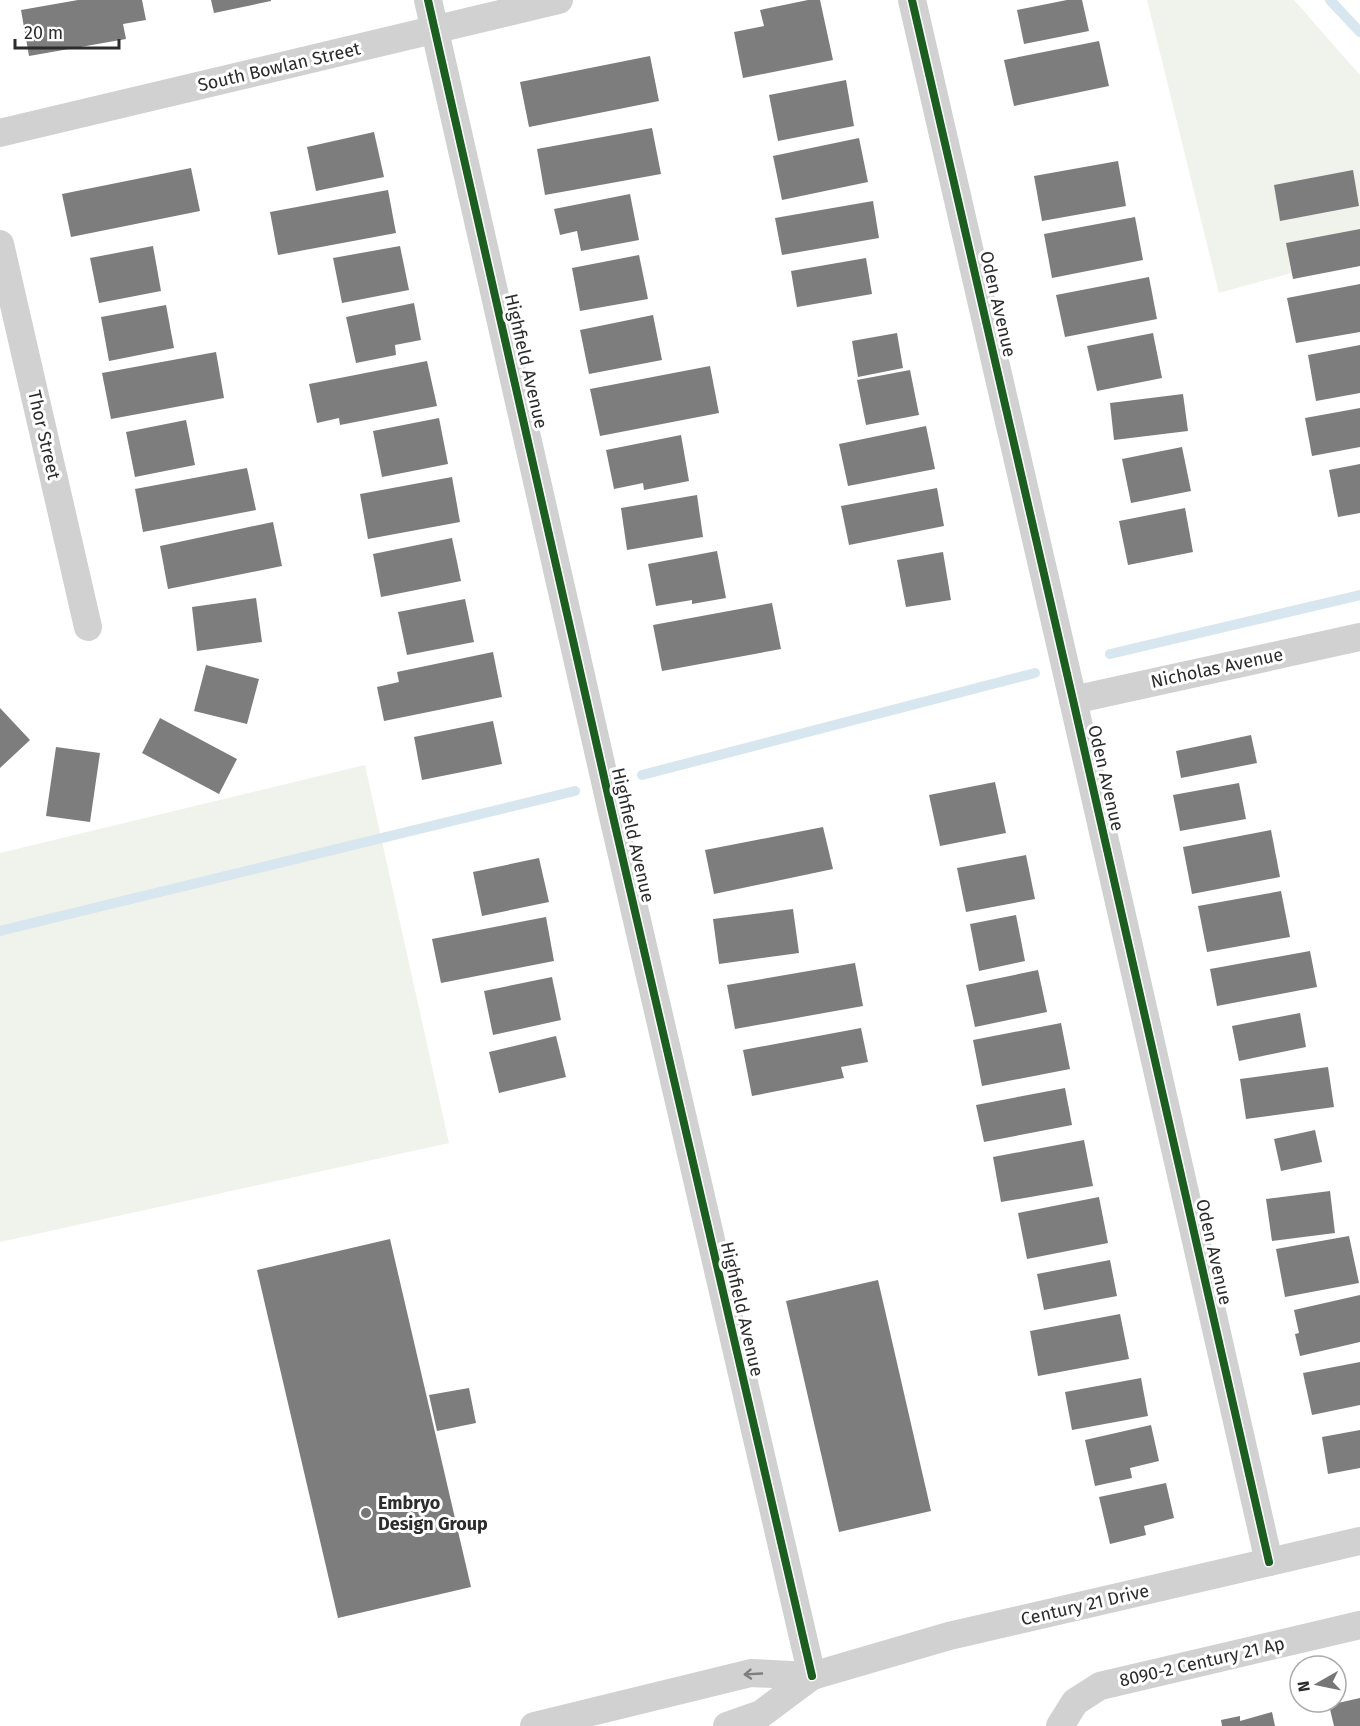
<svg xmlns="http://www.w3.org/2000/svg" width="1360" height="1726" viewBox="0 0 1360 1726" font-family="'Fira Sans',sans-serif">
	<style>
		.green { fill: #f0f3eb }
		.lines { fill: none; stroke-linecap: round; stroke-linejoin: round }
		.stream { stroke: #d8e6ef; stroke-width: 10 }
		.building { fill: #7d7d7d }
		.street { stroke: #d1d1d1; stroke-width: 28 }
		.cycleway-casing { stroke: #fff; stroke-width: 11 }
		.cycleway { stroke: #1b5e20; stroke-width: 8 }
		.oneway { stroke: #7e7e7e }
		.poi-dot { fill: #767676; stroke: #fff; stroke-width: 2 }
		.labels { text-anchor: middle; stroke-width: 6; stroke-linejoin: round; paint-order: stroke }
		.street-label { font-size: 18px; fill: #2c2c2c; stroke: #fff }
		.poi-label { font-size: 18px; font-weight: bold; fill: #2c2c2c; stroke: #fff; text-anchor: start }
	</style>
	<rect width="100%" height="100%" fill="#fff"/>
	<!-- green -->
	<g class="green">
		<path d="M1147,0H1294L1360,75V254L1219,293Z"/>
		<path d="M365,765L449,1143L0,1242V853Z"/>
	</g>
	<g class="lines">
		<!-- stream -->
		<g class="stream">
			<path d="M1330,0L1360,32"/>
			<path d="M1110,654L1360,595"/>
			<path d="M642,775L1035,673"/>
			<path d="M0,931L575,791"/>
		</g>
	</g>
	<!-- building -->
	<g class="building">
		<path d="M78,0H142L146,20L123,24L126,39L29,56L21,10Z"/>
		<path d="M211,0H271V1L214,13Z"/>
		<path d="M808,0H820L833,60L743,78L734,32L764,26L760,10Z"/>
		<path d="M1067,0H1082L1089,31L1024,44L1017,10Z"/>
		<path d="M1099,41L1109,86L1014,106L1004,60Z"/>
		<path d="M650,56L659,101L529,127L520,82Z"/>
		<path d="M846,80L854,126L778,141L769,95Z"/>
		<path d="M652,128L661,174L545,195L537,149Z"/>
		<path d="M374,132L384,177L316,191L307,147Z"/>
		<path d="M859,138L868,182L782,200L773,156Z"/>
		<path d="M1118,161L1126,206L1042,221L1034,176Z"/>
		<path d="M191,168L200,211L71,237L62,194Z"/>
		<path d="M1353,170L1359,206L1280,221L1274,185Z"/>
		<path d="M388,190L396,233L278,255L270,212Z"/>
		<path d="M630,194L639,240L581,251L577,231L560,235L554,209Z"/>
		<path d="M873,201L879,238L782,255L775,218Z"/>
		<path d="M1135,217L1143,260L1052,278L1044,234Z"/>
		<path d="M1360,229V266L1293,279L1286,243Z"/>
		<path d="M153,246L161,291L99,303L90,258Z"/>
		<path d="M400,246L409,290L342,303L333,258Z"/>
		<path d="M639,255L648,299L580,311L572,268Z"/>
		<path d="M866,258L872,294L797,307L791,271Z"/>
		<path d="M1149,277L1157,319L1065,337L1056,295Z"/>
		<path d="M1360,284V332L1296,343L1287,298Z"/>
		<path d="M414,303L421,340L395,345L396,355L356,363L346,317Z"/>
		<path d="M166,305L174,348L109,361L101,317Z"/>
		<path d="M653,315L662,360L589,374L580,330Z"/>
		<path d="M897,333L903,368L858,377L852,341Z"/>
		<path d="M1153,333L1162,378L1097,391L1087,346Z"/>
		<path d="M1360,345V393L1316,401L1308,355Z"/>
		<path d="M216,352L224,398L111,419L102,373Z"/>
		<path d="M427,361L437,406L340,425L339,418L317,423L309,384Z"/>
		<path d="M710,366L719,413L600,436L590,389Z"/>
		<path d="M910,370L919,415L866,425L857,380Z"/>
		<path d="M1183,394L1188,431L1114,440L1110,403Z"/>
		<path d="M1360,408V447L1312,456L1305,418Z"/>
		<path d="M439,418L448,464L382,477L373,431Z"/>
		<path d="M186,420L195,465L135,477L126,432Z"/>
		<path d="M926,426L935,469L848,486L839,444Z"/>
		<path d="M681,435L689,481L644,490L643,483L614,489L606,450Z"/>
		<path d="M1182,447L1191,491L1131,503L1122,459Z"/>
		<path d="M1360,464V513L1338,517L1329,470Z"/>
		<path d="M247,468L256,510L143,532L135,489Z"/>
		<path d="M452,477L460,522L368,539L360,494Z"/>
		<path d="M937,488L944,526L849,545L841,506Z"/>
		<path d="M697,495L703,537L627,550L621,508Z"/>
		<path d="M1185,508L1193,552L1128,565L1119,521Z"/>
		<path d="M273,522L282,566L168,589L160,546Z"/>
		<path d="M452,538L461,581L381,597L373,554Z"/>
		<path d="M717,551L726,598L692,604V600L656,606L648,564Z"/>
		<path d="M943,552L951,600L906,607L897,560Z"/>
		<path d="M256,598L262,642L197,651L192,607Z"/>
		<path d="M465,599L474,642L407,655L398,612Z"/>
		<path d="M772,603L781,649L662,671L653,625Z"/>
		<path d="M493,652L502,697L384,721L377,687L399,682L397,672Z"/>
		<path d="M206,665L259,679L247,724L194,711Z"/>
		<path d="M0,708L30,740L0,768Z"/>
		<path d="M160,718L237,759L219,794L142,753Z"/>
		<path d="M493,721L502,764L422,780L414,737Z"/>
		<path d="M1251,735L1257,763L1181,778L1176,751Z"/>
		<path d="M56,747L100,753L90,822L46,816Z"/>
		<path d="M995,782L1006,833L940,846L929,795Z"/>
		<path d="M1239,783L1246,819L1180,831L1173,795Z"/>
		<path d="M823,827L833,869L714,894L705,850Z"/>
		<path d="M1271,830L1280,877L1192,894L1183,847Z"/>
		<path d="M1026,855L1035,899L966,912L957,868Z"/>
		<path d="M539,858L549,902L482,916L473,872Z"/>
		<path d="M1281,891L1290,937L1207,952L1198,906Z"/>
		<path d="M793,909L799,953L719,964L713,919Z"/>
		<path d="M1016,915L1025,961L979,971L970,924Z"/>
		<path d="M546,917L554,961L441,983L432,939Z"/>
		<path d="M1310,951L1317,987L1217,1006L1210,969Z"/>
		<path d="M855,963L863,1006L735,1029L727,985Z"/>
		<path d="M1038,970L1047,1012L975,1027L966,985Z"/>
		<path d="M552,977L561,1020L493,1035L484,991Z"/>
		<path d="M1300,1013L1306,1047L1239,1061L1232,1026Z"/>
		<path d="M1061,1023L1070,1069L982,1086L973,1040Z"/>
		<path d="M861,1028L868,1062L841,1067L844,1078L752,1096L743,1050Z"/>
		<path d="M556,1036L566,1077L499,1093L489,1052Z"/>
		<path d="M1328,1067L1334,1107L1246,1119L1240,1079Z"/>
		<path d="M1065,1088L1072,1125L984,1142L976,1105Z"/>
		<path d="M1315,1130L1322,1162L1281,1171L1274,1139Z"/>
		<path d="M1084,1140L1093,1186L1001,1202L993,1157Z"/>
		<path d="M1330,1191L1335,1233L1272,1241L1266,1199Z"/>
		<path d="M1099,1197L1108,1243L1027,1259L1018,1213Z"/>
		<path d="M1349,1236L1359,1283L1285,1297L1276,1249Z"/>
		<path d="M390,1239L471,1587L338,1618L257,1270Z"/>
		<path d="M1110,1260L1117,1296L1044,1310L1037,1274Z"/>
		<path d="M878,1280L931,1511L839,1532L786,1301Z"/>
		<path d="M1360,1295V1342L1300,1356L1295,1334L1299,1333L1294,1310Z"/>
		<path d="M1120,1314L1129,1359L1038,1376L1030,1331Z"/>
		<path d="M1360,1362V1405L1312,1415L1303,1373Z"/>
		<path d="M1141,1378L1148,1416L1072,1430L1065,1392Z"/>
		<path d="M469,1388L476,1423L437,1431L429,1395Z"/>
		<path d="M1151,1425L1159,1461L1130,1468L1132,1478L1095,1486L1085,1440Z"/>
		<path d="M1360,1430V1468L1328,1474L1322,1437Z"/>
		<path d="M1166,1483L1174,1518L1144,1526L1146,1535L1110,1544L1099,1497Z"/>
		<path d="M1360,1698V1726H1334L1329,1705Z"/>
		<path d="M1272,1712L1275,1726H1222L1221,1720L1240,1716V1721Z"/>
	</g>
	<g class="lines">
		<!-- street -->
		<g class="street">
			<path d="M428,0L611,808L812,1676"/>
			<path d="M912,0L1073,700L1269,1562"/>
			<path d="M0,133L559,0"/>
			<path d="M0,244L88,627"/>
			<path d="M1073,700L1360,637"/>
			<path d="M534,1726L751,1673L812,1676L949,1636L1360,1541"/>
			<path d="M727,1726L761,1714L812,1676"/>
			<path d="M1060,1726L1075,1702L1100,1686L1360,1625"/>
		</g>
		<!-- cycleway casing -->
		<g class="cycleway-casing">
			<g id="cycleway">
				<path d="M428,0L611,808L812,1676"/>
				<path d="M912,0L1073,700L1269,1562"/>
			</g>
		</g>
		<!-- cycleway -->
		<use href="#cycleway" class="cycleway"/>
	</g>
	<!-- one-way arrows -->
	<defs><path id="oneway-shaft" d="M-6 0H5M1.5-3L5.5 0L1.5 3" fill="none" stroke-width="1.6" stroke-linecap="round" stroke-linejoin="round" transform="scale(1.5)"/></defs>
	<use class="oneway" href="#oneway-shaft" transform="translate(753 1674) rotate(177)"/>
	<!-- markers -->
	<circle class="poi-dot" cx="366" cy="1513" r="6"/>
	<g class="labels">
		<!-- street labels -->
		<g class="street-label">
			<text transform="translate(279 67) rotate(-13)" y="6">South Bowlan Street</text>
			<text transform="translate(998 304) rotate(77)" y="6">Oden Avenue</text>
			<text transform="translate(526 361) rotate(77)" y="6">Highfield Avenue</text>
			<text transform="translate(44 435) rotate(77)" y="6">Thor Street</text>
			<text transform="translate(1217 668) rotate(-12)" y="6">Nicholas Avenue</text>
			<text transform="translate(1106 778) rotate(77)" y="6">Oden Avenue</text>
			<text transform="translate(633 835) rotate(77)" y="6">Highfield Avenue</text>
			<text transform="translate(1214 1252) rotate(77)" y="6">Oden Avenue</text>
			<text transform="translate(742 1309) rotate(77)" y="6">Highfield Avenue</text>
			<text transform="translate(1085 1605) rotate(-13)" y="6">Century 21 Drive</text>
			<text transform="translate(1202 1662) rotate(-13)" y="6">8090-2 Century 21 Ap</text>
		</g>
		<!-- poi labels -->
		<g class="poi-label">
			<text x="378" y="1509">Embryo<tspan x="378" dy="21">Design Group</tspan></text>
		</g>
	</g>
	<!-- north arrow -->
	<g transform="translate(1318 1684) rotate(261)"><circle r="28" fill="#ffffff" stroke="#ababab" stroke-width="1.5"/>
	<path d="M0-4.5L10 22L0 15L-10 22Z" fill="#767676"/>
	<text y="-9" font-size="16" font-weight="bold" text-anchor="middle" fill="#2c2c2c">N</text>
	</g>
	<!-- scale -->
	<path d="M15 39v9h104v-9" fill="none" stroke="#2c2c2c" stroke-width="3"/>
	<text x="24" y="39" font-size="18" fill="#2c2c2c" stroke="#ffffff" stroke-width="4.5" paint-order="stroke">20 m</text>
</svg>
